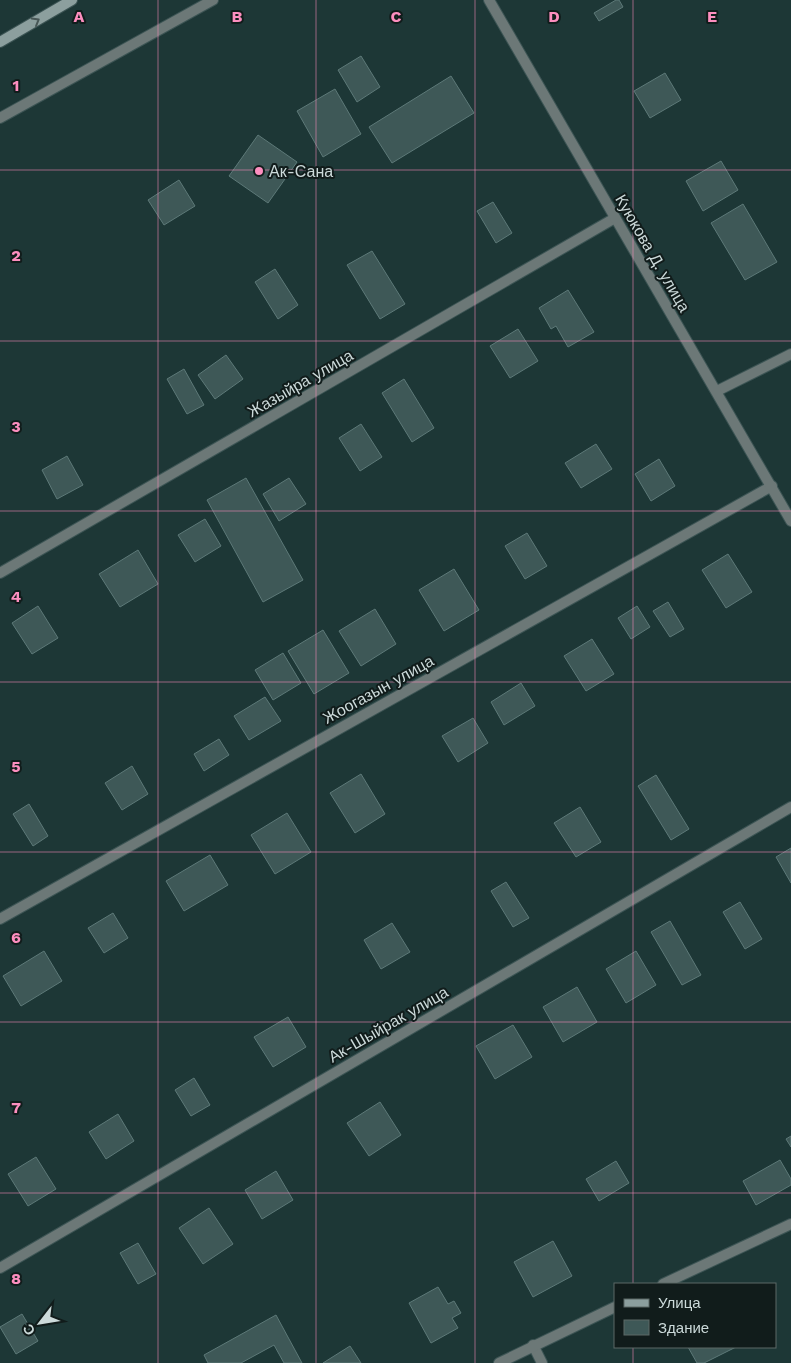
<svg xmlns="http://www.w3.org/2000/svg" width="791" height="1363" viewBox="0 0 791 1363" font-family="'Work Sans',sans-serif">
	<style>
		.building { fill: #3e5857; stroke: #5d7978 }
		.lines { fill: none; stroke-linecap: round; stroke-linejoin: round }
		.minor-casing { stroke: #3c5454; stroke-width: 12 }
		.tertiary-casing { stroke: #3c5454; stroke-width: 12 }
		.secondary-casing { stroke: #3c5454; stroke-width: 12 }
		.minor { stroke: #6c7877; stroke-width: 10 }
		.tertiary { stroke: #6c7877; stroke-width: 10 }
		.secondary { stroke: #8c9f9e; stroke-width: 10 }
		.oneway { stroke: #485756 }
		.grid { fill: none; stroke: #fd8ebf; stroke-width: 1; stroke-opacity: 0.55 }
		.poi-dot { fill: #fd8ebf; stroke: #111c1b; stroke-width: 2 }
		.labels { text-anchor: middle; stroke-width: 4; stroke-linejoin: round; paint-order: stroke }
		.poi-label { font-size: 16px; fill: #ccdada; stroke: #111c1b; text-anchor: start }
		.street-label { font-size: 16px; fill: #ccdada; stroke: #111c1b }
		.grid-label { font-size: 16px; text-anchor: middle; font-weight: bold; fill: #fd8ebf; stroke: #111c1b; stroke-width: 4; stroke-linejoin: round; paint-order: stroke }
	</style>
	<rect width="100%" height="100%" fill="#1d3736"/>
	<!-- building -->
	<g class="building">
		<path d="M616,0H619L623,7L599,21L594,13Z"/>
		<path d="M361,56L380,87L357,102L338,70Z"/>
		<path d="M665,73L681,100L650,118L634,91Z"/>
		<path d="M451,76L474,113L392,163L369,127Z"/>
		<path d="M335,89L361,134L323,157L297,111Z"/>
		<path d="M258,135L297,162L268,203L229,176Z"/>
		<path d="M721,161L738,190L703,211L686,181Z"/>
		<path d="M179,180L195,206L164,225L148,200Z"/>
		<path d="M493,202L512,233L496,243L477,211Z"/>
		<path d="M743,204L777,262L745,280L711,223Z"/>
		<path d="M372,251L405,304L380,319L347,265Z"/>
		<path d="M275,269L298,305L278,319L255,282Z"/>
		<path d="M568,290L594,332L568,347L556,326L551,329L539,308Z"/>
		<path d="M518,329L538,361L510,378L490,346Z"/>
		<path d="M226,355L243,379L215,399L198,375Z"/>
		<path d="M184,369L204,405L187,414L167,379Z"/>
		<path d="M404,379L434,428L412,442L382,393Z"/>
		<path d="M361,424L382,457L360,471L339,438Z"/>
		<path d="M596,444L612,469L581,488L565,463Z"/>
		<path d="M67,456L83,485L57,499L42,470Z"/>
		<path d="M659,459L675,486L651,501L635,474Z"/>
		<path d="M246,478L303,580L263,602L207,500Z"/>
		<path d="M289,478L306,504L279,521L263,494Z"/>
		<path d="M205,519L221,546L195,562L178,535Z"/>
		<path d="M527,533L547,566L525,579L505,546Z"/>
		<path d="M138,550L158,584L120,607L99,574Z"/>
		<path d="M728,554L752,592L726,608L702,570Z"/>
		<path d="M454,569L479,610L444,631L419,590Z"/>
		<path d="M668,602L684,629L670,637L653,611Z"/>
		<path d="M38,606L58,638L32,654L12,623Z"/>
		<path d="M637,606L650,627L631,639L618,618Z"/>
		<path d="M375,609L396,644L361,666L339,631Z"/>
		<path d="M323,630L349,673L314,694L288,651Z"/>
		<path d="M592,639L614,674L586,691L564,656Z"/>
		<path d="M283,653L301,683L273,700L255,670Z"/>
		<path d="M521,683L535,706L504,725L491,702Z"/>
		<path d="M265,697L281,721L249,740L234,716Z"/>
		<path d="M473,718L488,743L458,762L442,736Z"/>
		<path d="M219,739L229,755L204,771L194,754Z"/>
		<path d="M132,766L148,794L122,810L105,783Z"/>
		<path d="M361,774L385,814L355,833L330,793Z"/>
		<path d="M656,775L689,829L671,840L638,786Z"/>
		<path d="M29,804L48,836L33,846L13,814Z"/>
		<path d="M580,807L601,842L576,857L554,823Z"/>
		<path d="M287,813L311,852L275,874L251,835Z"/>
		<path d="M791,848V883L776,857Z"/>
		<path d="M210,855L228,885L184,911L166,881Z"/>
		<path d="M506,882L529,918L513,927L491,891Z"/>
		<path d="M740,902L762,939L745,949L723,912Z"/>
		<path d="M113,913L128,938L104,953L88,928Z"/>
		<path d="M670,921L701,975L682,985L651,932Z"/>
		<path d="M392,923L410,952L381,969L364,940Z"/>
		<path d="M44,951L62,981L21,1006L3,976Z"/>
		<path d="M636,951L656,985L626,1003L606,969Z"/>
		<path d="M577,987L597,1022L563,1042L543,1007Z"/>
		<path d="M288,1017L306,1047L273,1067L254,1037Z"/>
		<path d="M513,1025L532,1057L495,1079L476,1046Z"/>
		<path d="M194,1078L210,1105L191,1116L175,1090Z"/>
		<path d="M380,1102L401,1135L369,1156L347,1123Z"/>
		<path d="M118,1114L134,1141L106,1159L89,1132Z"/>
		<path d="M791,1136V1147L786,1139Z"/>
		<path d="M36,1157L56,1189L28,1206L8,1174Z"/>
		<path d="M780,1160L791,1179V1185L756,1205L743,1181Z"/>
		<path d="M616,1161L629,1183L599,1201L586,1179Z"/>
		<path d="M276,1171L293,1200L262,1219L245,1190Z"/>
		<path d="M209,1208L233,1244L203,1264L179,1228Z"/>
		<path d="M553,1241L572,1276L533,1297L514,1262Z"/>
		<path d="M138,1243L156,1274L138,1284L120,1253Z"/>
		<path d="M438,1287L448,1304L454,1301L461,1313L452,1318L458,1328L431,1343L409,1303Z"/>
		<path d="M22,1314L38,1341L16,1354L0,1327Z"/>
		<path d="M276,1315L302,1363H284L274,1345L241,1363H208L204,1355Z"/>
		<path d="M350,1346L361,1363H323Z"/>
		<path d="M688,1347H736L704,1363H697Z"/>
	</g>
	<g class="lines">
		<!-- minor casing -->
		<g class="minor-casing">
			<g id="minor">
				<path d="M0,118L213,0"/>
				<path d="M717,391L791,354"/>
				<path d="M0,573L615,218"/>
				<path d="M0,919L772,486"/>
				<path d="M0,1268L791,807"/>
				<path d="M663,1284L791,1224"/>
				<path d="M533,1345L542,1363"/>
				<path d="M499,1363L615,1307"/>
			</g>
		</g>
		<!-- tertiary casing -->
		<g class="tertiary-casing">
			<path id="tertiary" d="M489,0L791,521"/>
		</g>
		<!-- secondary casing -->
		<g class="secondary-casing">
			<path id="secondary" d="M0,42L72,0"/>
		</g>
		<!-- minor -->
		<use href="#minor" class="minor"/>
		<!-- tertiary -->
		<use href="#tertiary" class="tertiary"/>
		<!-- secondary -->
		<use href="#secondary" class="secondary"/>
	</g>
	<!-- one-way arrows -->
	<defs><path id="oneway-chevron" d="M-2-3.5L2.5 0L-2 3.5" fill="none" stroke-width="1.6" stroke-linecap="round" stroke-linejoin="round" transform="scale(1.25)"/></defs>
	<use class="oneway" href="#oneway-chevron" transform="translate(36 21) rotate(-30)"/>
	<!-- grid -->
	<path class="grid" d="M158,0V1363M316,0V1363M475,0V1363M633,0V1284M0,170H791M0,341H791M0,511H791M0,682H791M0,852H791M0,1022H791M0,1193H791M633,1347V1363"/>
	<!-- markers -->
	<circle class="poi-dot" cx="259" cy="171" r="5"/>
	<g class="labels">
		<!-- poi labels -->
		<g class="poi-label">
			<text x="269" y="177">Ак-Сана</text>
		</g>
		<!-- street labels -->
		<g class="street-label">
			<text transform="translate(653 253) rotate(60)" y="6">Куюкова Д. улица</text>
			<text transform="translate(300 383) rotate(-30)" y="6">Жазыйра улица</text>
			<text transform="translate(378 689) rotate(-29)" y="6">Жоогазын улица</text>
			<text transform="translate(388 1024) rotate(-30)" y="6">Ак-Шыйрак улица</text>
		</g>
	</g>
	<g class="grid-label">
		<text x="79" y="22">A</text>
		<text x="237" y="22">B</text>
		<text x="396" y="22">C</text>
		<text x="554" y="22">D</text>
		<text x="712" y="22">E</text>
		<text x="16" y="91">1</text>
		<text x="16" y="261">2</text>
		<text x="16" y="432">3</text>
		<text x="16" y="602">4</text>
		<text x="16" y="772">5</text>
		<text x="16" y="943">6</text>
		<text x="16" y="1113">7</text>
		<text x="16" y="1284">8</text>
	</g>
	<!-- legend -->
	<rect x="614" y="1283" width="162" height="65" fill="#111c1b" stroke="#5c6867"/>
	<rect x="624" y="1299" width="25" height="8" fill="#8c9f9e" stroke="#5c6867"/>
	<text x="658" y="1308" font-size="15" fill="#ccdada">Улица</text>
	<rect x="624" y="1320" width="25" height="15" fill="#3e5857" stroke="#5c6867"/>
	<text x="658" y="1333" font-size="15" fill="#ccdada">Здание</text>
	<!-- north arrow -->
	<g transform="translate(40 1323) rotate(239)" stroke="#111c1b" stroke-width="4" paint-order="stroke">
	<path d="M0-4L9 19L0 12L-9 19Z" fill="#ccdada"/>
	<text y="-8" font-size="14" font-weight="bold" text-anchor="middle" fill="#ccdada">С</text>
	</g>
</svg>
